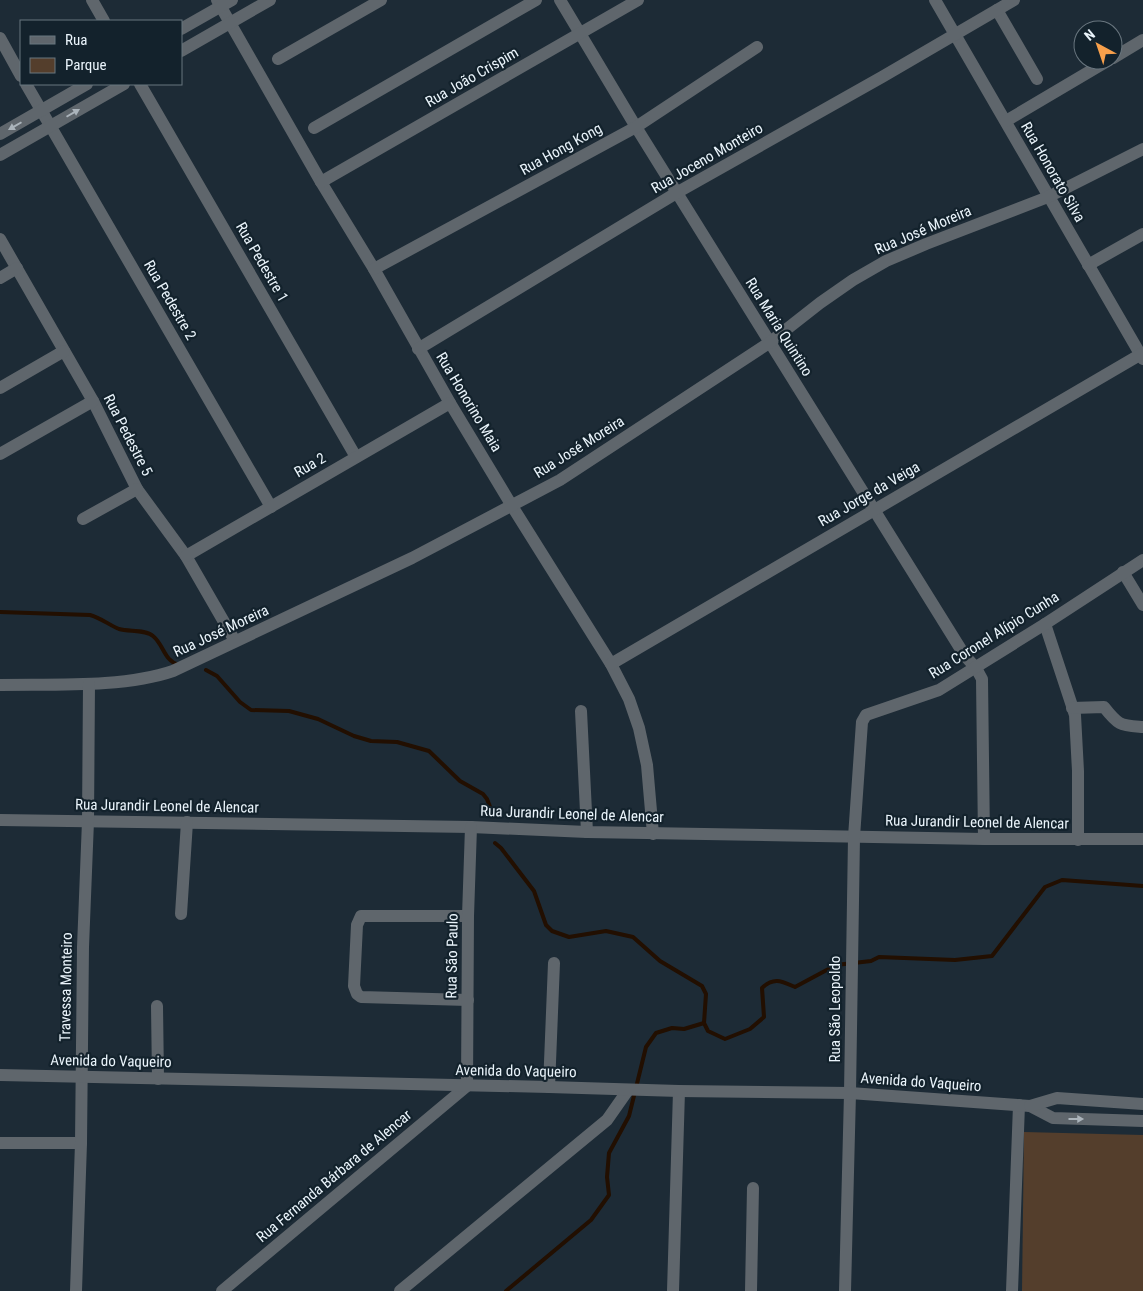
<svg xmlns="http://www.w3.org/2000/svg" width="1143" height="1291" viewBox="0 0 1143 1291" font-family="'Roboto Condensed',sans-serif">
	<style>
		.green { fill: #543e2c }
		.lines { fill: none; stroke-linecap: round; stroke-linejoin: round }
		.stream { stroke: #220f01; stroke-width: 4 }
		.minor { stroke: #5f666c; stroke-width: 12 }
		.tertiary { stroke: #5f666c; stroke-width: 12 }
		.oneway { fill: #abb4bb }
		.labels { text-anchor: middle; stroke-width: 4.5; stroke-linejoin: round; paint-order: stroke }
		.street-label { font-size: 15px; fill: #eaf4fb; stroke: #13222c }
	</style>
	<rect width="100%" height="100%" fill="#1d2b36"/>
	<!-- green -->
	<path class="green" d="M1024,1132L1143,1135V1291H1022Z"/>
	<g class="lines">
		<!-- stream -->
		<g class="stream">
			<path d="M0,612L90,615C101,618 109,625 119,629C129,632 145,629 153,636C164,645 164,661 179,665"/>
			<path d="M206,670L217,676L240,702L251,710L289,711L318,719L354,736L371,741L397,742L429,751L460,781L483,794L487,799L492,812"/>
			<path d="M495,843L501,848L534,891L546,925L552,931L569,937L606,931L633,937L660,961L702,986L706,994L704,1023L708,1031L725,1039L750,1029L764,1017L762,988C774,977 781,981 795,987L836,965L871,961L879,957L955,960L992,956L1045,887L1062,880L1143,886"/>
			<path d="M506,1291L591,1220L609,1195L607,1177L609,1153L629,1116L646,1047L656,1033L672,1028L684,1029L704,1023"/>
		</g>
		<!-- minor -->
		<g class="minor">
			<path d="M92,0L104,21"/>
			<path d="M217,0L321,182L374,269L450,403L512,506L611,664L629,699L639,728L647,765L653,834"/>
			<path d="M560,0L636,127L965,656L976,668L982,679L984,839"/>
			<path d="M935,0L1143,359"/>
			<path d="M997,10L1037,79"/>
			<path d="M181,29L232,0"/>
			<path d="M0,38L21,76"/>
			<path d="M181,51L270,0"/>
			<path d="M1113,58L1143,40"/>
			<path d="M278,59L381,0"/>
			<path d="M26,84L271,507"/>
			<path d="M140,84L356,457"/>
			<path d="M1006,121L1109,60"/>
			<path d="M314,128L536,0"/>
			<path d="M0,134L87,84"/>
			<path d="M0,155L124,84"/>
			<path d="M321,182L638,0"/>
			<path d="M0,239L93,401L137,489L186,556L235,641"/>
			<path d="M1088,265L1143,234"/>
			<path d="M374,269L636,127L757,47"/>
			<path d="M0,278L17,268"/>
			<path d="M418,349L678,192L882,77L1014,0"/>
			<path d="M0,388L64,351"/>
			<path d="M0,454L93,401"/>
			<path d="M83,519L137,489"/>
			<path d="M186,556L450,403"/>
			<path d="M1123,572L1143,605"/>
			<path d="M1045,624L1075,715L1078,771V840"/>
			<path d="M611,664L1143,353"/>
			<path d="M0,685C52,684 124,688 173,671L412,558L560,480L769,343L820,303L853,280L886,261L926,244L1048,197L1143,149"/>
			<path d="M1072,708L1104,707C1119,726 1120,725 1143,727"/>
			<path d="M581,711L587,832"/>
			<path d="M0,820L471,827L587,832L984,839H1143"/>
			<path d="M181,914L187,822"/>
			<path d="M468,1000L361,997L357,994L354,986L357,925L361,916H468"/>
			<path d="M157,1006L158,1079"/>
			<path d="M549,1087L554,963"/>
			<path d="M0,1143H81"/>
			<path d="M76,1291L81,1143L83,947L88,821L89,684"/>
			<path d="M222,1291L467,1086L468,916L471,827"/>
			<path d="M400,1291L607,1120L628,1090"/>
			<path d="M673,1291L679,1091"/>
			<path d="M751,1291L753,1188"/>
			<path d="M845,1291L850,1093L854,837L862,722L866,715L939,690L1045,624L1143,560"/>
			<path d="M1012,1291L1019,1105"/>
		</g>
		<!-- tertiary -->
		<g class="tertiary">
			<path d="M0,1075L549,1087L679,1091L850,1093L1030,1106L1053,1118L1143,1121"/>
			<path d="M1030,1106L1057,1098L1143,1104"/>
		</g>
	</g>
	<!-- one-way arrows -->
	<defs><path id="oneway-solid" d="M-6-.8H1V-3.2L6.5 0L1 3.2V.8H-6Z" transform="scale(1.25)"/></defs>
	<g class="oneway">
		<use href="#oneway-solid" transform="translate(73 113) rotate(-30)"/>
		<use href="#oneway-solid" transform="translate(15 126) rotate(150)"/>
		<use href="#oneway-solid" transform="translate(1076 1119)"/>
	</g>
	<g class="labels">
		<!-- street labels -->
		<g class="street-label">
			<text transform="translate(472 77) rotate(-30)" y="5">Rua João Crispim</text>
			<text transform="translate(561 149) rotate(-29)" y="5">Rua Hong Kong</text>
			<text transform="translate(707 158) rotate(-30)" y="5">Rua Joceno Monteiro</text>
			<text transform="translate(1053 172) rotate(60)" y="5">Rua Honorato Silva</text>
			<text transform="translate(923 230) rotate(-23)" y="5">Rua José Moreira</text>
			<text transform="translate(262 262) rotate(60)" y="5">Rua Pedestre 1</text>
			<text transform="translate(170 300) rotate(60)" y="5">Rua Pedestre 2</text>
			<text transform="translate(779 327) rotate(58)" y="5">Rua Maria Quintino</text>
			<text transform="translate(469 402) rotate(59)" y="5">Rua Honorino Maia</text>
			<text transform="translate(128 435) rotate(63)" y="5">Rua Pedestre 5</text>
			<text transform="translate(579 447) rotate(-32)" y="5">Rua José Moreira</text>
			<text transform="translate(310 465) rotate(-30)" y="5">Rua 2</text>
			<text transform="translate(869 494) rotate(-30)" y="5">Rua Jorge da Veiga</text>
			<text transform="translate(221 631) rotate(-25)" y="5">Rua José Moreira</text>
			<text transform="translate(994 635) rotate(-32)" y="5">Rua Coronel Alípio Cunha</text>
			<text transform="translate(167 806) rotate(1)" y="5">Rua Jurandir Leonel de Alencar</text>
			<text transform="translate(572 814) rotate(2)" y="5">Rua Jurandir Leonel de Alencar</text>
			<text transform="translate(977 822) rotate(1)" y="5">Rua Jurandir Leonel de Alencar</text>
			<text transform="translate(452 956) rotate(-89)" y="5">Rua São Paulo</text>
			<text transform="translate(66 987) rotate(-89)" y="5">Travessa Monteiro</text>
			<text transform="translate(835 1009) rotate(-90)" y="5">Rua São Leopoldo</text>
			<text transform="translate(111 1061) rotate(1)" y="5">Avenida do Vaqueiro</text>
			<text transform="translate(516 1071) rotate(1)" y="5">Avenida do Vaqueiro</text>
			<text transform="translate(921 1082) rotate(4)" y="5">Avenida do Vaqueiro</text>
			<text transform="translate(334 1176) rotate(-40)" y="5">Rua Fernanda Bárbara de Alencar</text>
		</g>
	</g>
	<!-- legend -->
	<rect x="20" y="20" width="162" height="65" fill="#13222c" stroke="#69767f"/>
	<rect x="30" y="36" width="25" height="8" fill="#5f666c" stroke="#69767f"/>
	<text x="65" y="45" font-size="15" fill="#eaf4fb">Rua</text>
	<rect x="30" y="58" width="25" height="15" fill="#543e2c" stroke="#69767f"/>
	<text x="65" y="70" font-size="15" fill="#eaf4fb">Parque</text>
	<!-- north arrow -->
	<g transform="translate(1098 45) rotate(320)"><circle r="24" fill="#13222c" stroke="#69767f"/>
	<path d="M0-4L9 19L0 12L-9 19Z" fill="#f8a04b"/>
	<text y="-8" font-size="14" font-weight="bold" text-anchor="middle" fill="#eaf4fb">N</text>
	</g>
</svg>
